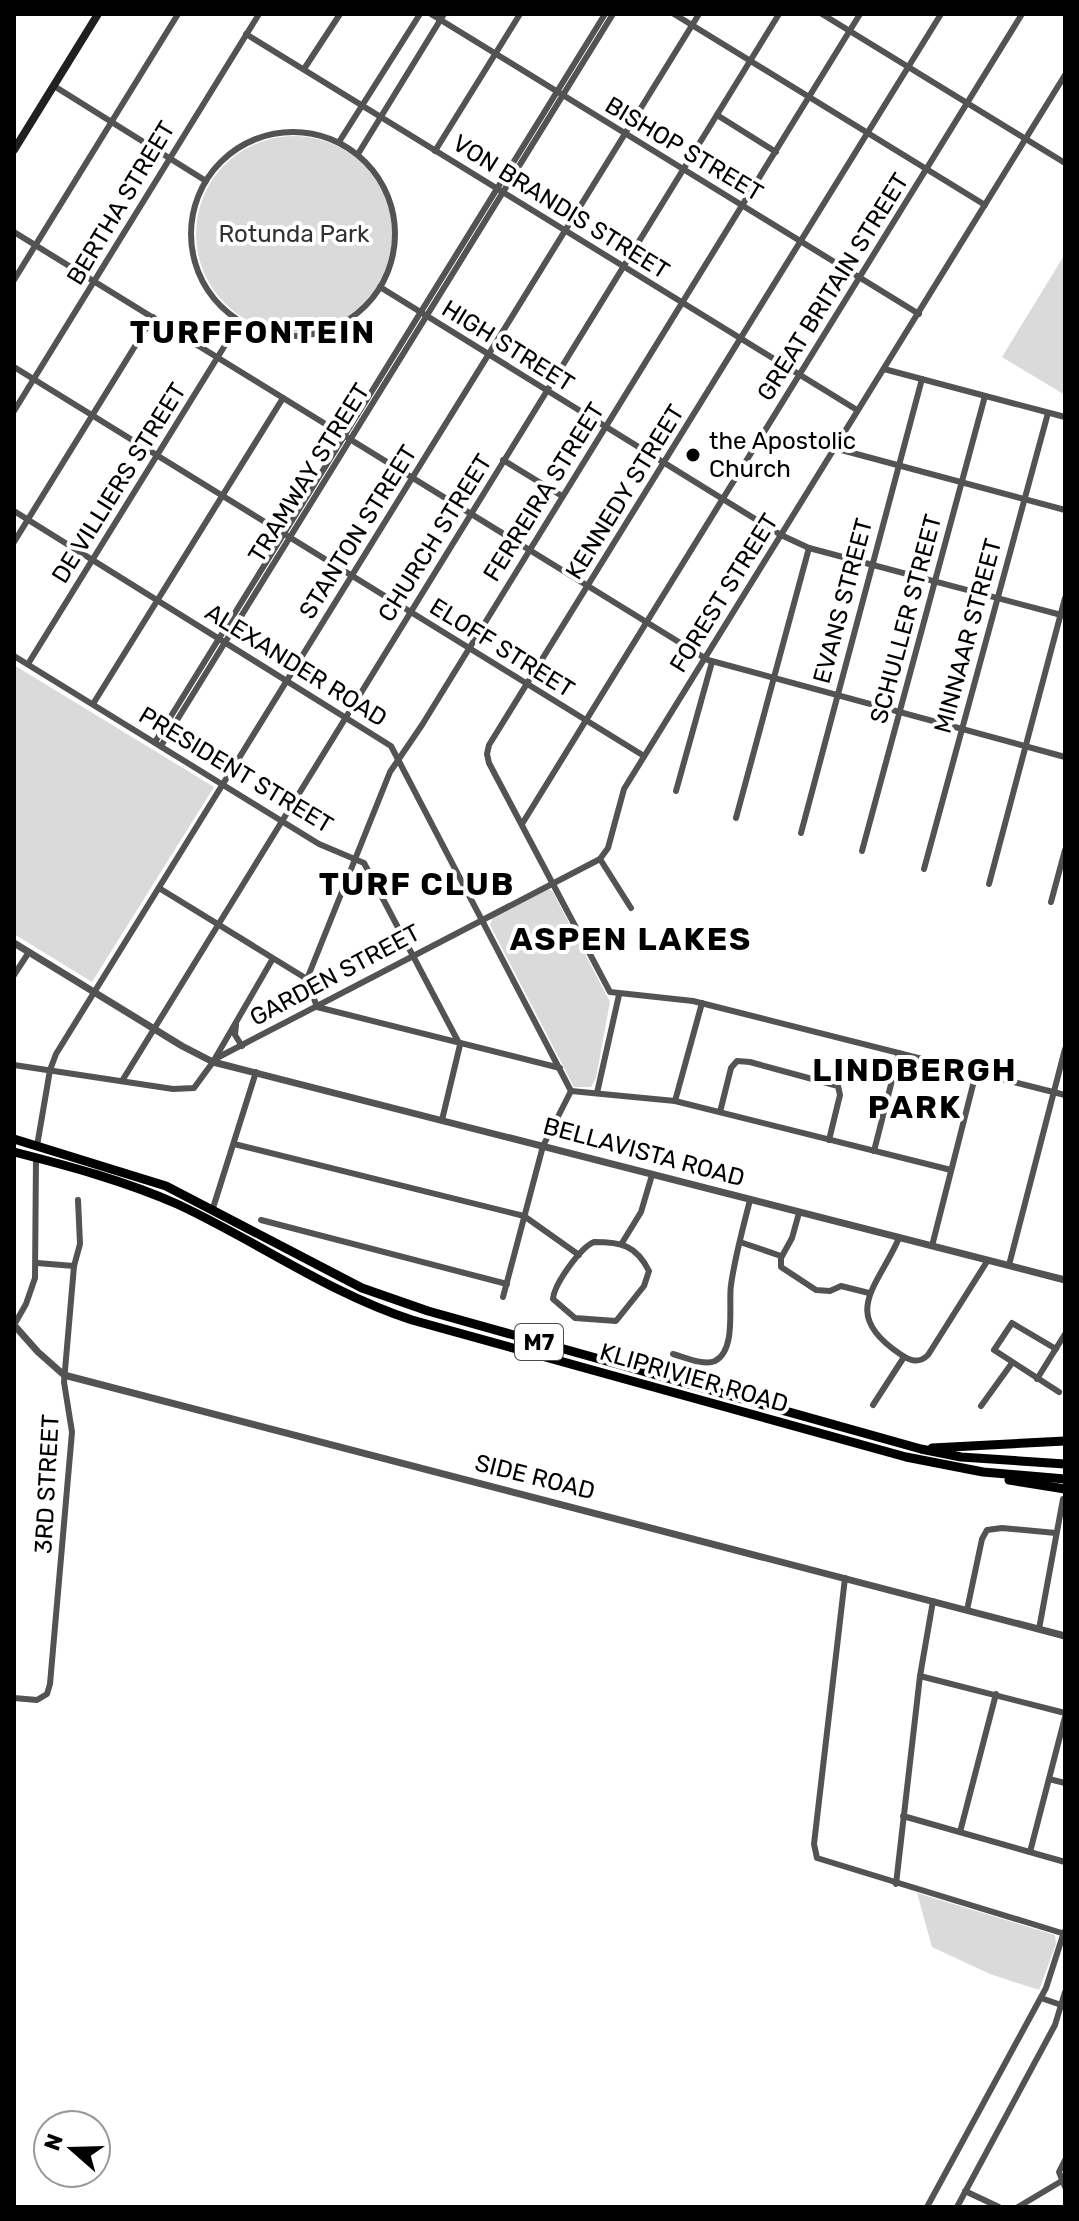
<svg xmlns="http://www.w3.org/2000/svg" width="1079" height="2221" viewBox="0 0 1079 2221" font-family="Rubik,sans-serif">
	<style>
		.green { fill: #dadada }
		.lines { fill: none; stroke-linecap: round; stroke-linejoin: round }
		.minor { stroke: #535353; stroke-width: 6 }
		.tertiary { stroke: #535353; stroke-width: 7 }
		.secondary { stroke: #202020; stroke-width: 8 }
		.primary { stroke: #000; stroke-width: 9 }
		.poi-dot { fill: #000; stroke: #fff; stroke-width: 3 }
		.labels { text-anchor: middle; stroke-width: 8; stroke-linejoin: round; paint-order: stroke }
		.shield { fill: #fff; stroke: #4c4c4c; stroke-width: 2 }
		.shield-label { font-size: 22px; font-weight: bold; fill: #000 }
		.street-label { font-size: 24px; fill: #000; stroke: #fff }
		.park-label { font-size: 24px; fill: #313131; stroke: #fff }
		.poi-label { font-size: 24px; fill: #000; stroke: #fff; text-anchor: start }
		.district-label { font-size: 32px; font-weight: bold; letter-spacing: 2px; fill: #000; stroke: #fff }
	</style>
	<rect width="100%" height="100%" fill="#fff"/>
	<!-- green -->
	<g class="green">
		<circle cx="294" cy="234" r="98"/>
		<path d="M1065,254V395L1002,357Z"/>
		<path d="M14,665L214,787L92,982L14,934Z"/>
		<path d="M549,889L553,892L610,1002L596,1078L591,1087H574L490,925L493,917Z"/>
		<path d="M917,1893L1055,1935L1056,1944L1039,1990L990,1974L932,1947Z"/>
	</g>
	<g class="lines">
		<!-- minor -->
		<g class="minor">
			<path d="M431,14L919,314"/>
			<path d="M674,14L985,205"/>
			<path d="M822,14L1065,163"/>
			<path d="M941,14L489,745L487,754L489,763L610,992L693,1001L1065,1095"/>
			<path d="M246,34L857,410"/>
			<path d="M304,69L340,14"/>
			<path d="M54,86L206,181"/>
			<path d="M717,115L776,152"/>
			<circle cx="293" cy="234" r="102"/>
			<path d="M339,142L420,14"/>
			<path d="M435,151L520,14"/>
			<path d="M358,154L444,14"/>
			<path d="M14,232L708,660L1065,757"/>
			<path d="M14,280L178,14"/>
			<path d="M380,287L781,535L809,548L1065,616"/>
			<path d="M14,367L644,756"/>
			<path d="M884,369L1065,417"/>
			<path d="M14,411L259,14"/>
			<path d="M834,448L1065,510"/>
			<path d="M503,460L562,496"/>
			<path d="M14,511L391,746L571,1091"/>
			<path d="M14,542L153,317"/>
			<path d="M14,656L319,844L364,863L460,1045L442,1120"/>
			<path d="M28,664L240,321"/>
			<path d="M93,704L283,398"/>
			<path d="M155,742L605,14"/>
			<path d="M161,746L613,14"/>
			<path d="M676,791L712,662"/>
			<path d="M736,818L809,548"/>
			<path d="M522,824L1022,14"/>
			<path d="M801,833L922,379"/>
			<path d="M862,851L985,396"/>
			<path d="M924,869L1048,413"/>
			<path d="M989,884L1065,598"/>
			<path d="M159,888L307,979"/>
			<path d="M1051,902L1065,850"/>
			<path d="M631,908L600,859L608,848L624,789L1065,75"/>
			<path d="M14,975L29,952"/>
			<path d="M236,1025L235,1035L242,1046"/>
			<path d="M215,1059L600,859"/>
			<path d="M14,1065L173,1089L194,1088L213,1062L272,960"/>
			<path d="M560,1068L317,1007L307,979L390,772L422,725L860,14"/>
			<path d="M122,1081L779,14"/>
			<path d="M571,1091L675,1101L951,1170"/>
			<path d="M597,1093L619,995"/>
			<path d="M675,1101L702,1003"/>
			<path d="M720,1112L731,1068L737,1061L750,1062L838,1086L840,1095L829,1140"/>
			<path d="M234,1144L524,1216L579,1255"/>
			<path d="M37,1146L50,1070L56,1054L699,14"/>
			<path d="M874,1151L899,1053"/>
			<path d="M213,1208L256,1072"/>
			<path d="M799,1213L792,1238L781,1258V1267L816,1290L830,1291L841,1286L869,1293"/>
			<path d="M261,1220L507,1284"/>
			<path d="M899,1238C878,1287 839,1313 900,1354C910,1361 919,1364 928,1355L988,1260"/>
			<path d="M594,1242C621,1242 636,1245 649,1271L644,1286L616,1321L575,1318L553,1299C554,1284 581,1247 594,1242Z"/>
			<path d="M740,1242L781,1256"/>
			<path d="M622,1243L641,1212L652,1175"/>
			<path d="M932,1246L976,1073"/>
			<path d="M37,1263L74,1266L80,1244L78,1200"/>
			<path d="M1009,1265L1065,1049"/>
			<path d="M503,1297L543,1146L571,1091"/>
			<path d="M14,1325L26,1304L35,1278L36,1158"/>
			<path d="M1056,1349L1012,1323L994,1350L1059,1392"/>
			<path d="M673,1354C684,1357 704,1366 715,1361C737,1350 728,1303 731,1285C735,1256 743,1228 750,1200"/>
			<path d="M1037,1379L1065,1334"/>
			<path d="M873,1405L904,1357"/>
			<path d="M981,1406L1012,1363"/>
			<path d="M845,1578L814,1844L817,1858L1065,1934"/>
			<path d="M967,1610L982,1539L987,1530L1002,1528L1056,1533"/>
			<path d="M1039,1629L1063,1499"/>
			<path d="M920,1676L1065,1713"/>
			<path d="M14,1698L37,1700L47,1694L50,1684L72,1432L64,1382L74,1266"/>
			<path d="M1049,1779L1065,1783"/>
			<path d="M903,1816L1065,1862"/>
			<path d="M960,1832L996,1694"/>
			<path d="M1030,1852L1065,1717"/>
			<path d="M896,1884L920,1676L933,1601"/>
			<path d="M1041,1998L1064,2006"/>
			<path d="M1065,2160L1059,2172L1065,2187"/>
			<path d="M965,2191L999,2207"/>
			<path d="M927,2207L1046,1988L1064,1932"/>
			<path d="M957,2207L1055,2025L1065,1992"/>
			<path d="M1018,2207L1065,2179"/>
		</g>
		<!-- tertiary -->
		<g class="tertiary">
			<path d="M14,943L182,1046L213,1062L1065,1280"/>
			<path d="M14,1325L38,1352L64,1375L1065,1636"/>
		</g>
		<!-- secondary -->
		<path class="secondary" d="M14,150L98,14"/>
		<!-- primary -->
		<g class="primary">
			<path d="M14,1139L166,1186L362,1288L428,1311L921,1449L961,1457L1065,1464"/>
			<path d="M14,1152C69,1166 125,1181 177,1204C257,1241 328,1293 412,1320L906,1457L983,1472L1065,1479"/>
			<path d="M932,1448L1065,1441"/>
			<path d="M1009,1480L1065,1489"/>
		</g>
	</g>
	<!-- markers -->
	<circle class="poi-dot" cx="693" cy="455" r="8"/>
	<g class="labels">
		<!-- shield labels -->
		<rect class="shield" x="515" y="1324" width="48" height="36" rx="6"/>
		<g class="shield-label">
			<text x="539" y="1350">M7</text>
		</g>
		<!-- street labels -->
		<g class="street-label">
			<text transform="translate(684 149) rotate(31)" y="8">BISHOP STREET</text>
			<text transform="translate(121 203) rotate(-59)" y="8">BERTHA STREET</text>
			<text transform="translate(561 207) rotate(32)" y="8">VON BRANDIS STREET</text>
			<text transform="translate(833 287) rotate(-58)" y="8">GREAT BRITAIN STREET</text>
			<text transform="translate(508 346) rotate(32)" y="8">HIGH STREET</text>
			<text transform="translate(309 473) rotate(-58)" y="8">TRAMWAY STREET</text>
			<text transform="translate(119 483) rotate(-58)" y="8">DE VILLIERS STREET</text>
			<text transform="translate(544 492) rotate(-58)" y="8">FERREIRA STREET</text>
			<text transform="translate(625 492) rotate(-58)" y="8">KENNEDY STREET</text>
			<text transform="translate(358 532) rotate(-58)" y="8">STANTON STREET</text>
			<text transform="translate(435 538) rotate(-58)" y="8">CHURCH STREET</text>
			<text transform="translate(724 593) rotate(-58)" y="8">FOREST STREET</text>
			<text transform="translate(843 601) rotate(-75)" y="8">EVANS STREET</text>
			<text transform="translate(906 619) rotate(-75)" y="8">SCHULLER STREET</text>
			<text transform="translate(968 636) rotate(-75)" y="8">MINNAAR STREET</text>
			<text transform="translate(502 648) rotate(32)" y="8">ELOFF STREET</text>
			<text transform="translate(296 665) rotate(32)" y="8">ALEXANDER ROAD</text>
			<text transform="translate(236 770) rotate(31)" y="8">PRESIDENT STREET</text>
			<text transform="translate(335 975) rotate(-28)" y="8">GARDEN STREET</text>
			<text transform="translate(644 1152) rotate(15)" y="8">BELLAVISTA ROAD</text>
			<text transform="translate(694 1378) rotate(16)" y="8">KLIPRIVIER ROAD</text>
			<text transform="translate(535 1477) rotate(14)" y="8">SIDE ROAD</text>
			<text transform="translate(47 1484) rotate(-87)" y="8">3RD STREET</text>
		</g>
		<!-- park labels -->
		<g class="park-label">
			<text x="294" y="242">Rotunda Park</text>
		</g>
		<!-- poi labels -->
		<g class="poi-label">
			<text x="709" y="449">the Apostolic<tspan x="709" dy="28">Church</tspan></text>
		</g>
		<!-- district labels -->
		<g class="district-label">
			<text x="253" y="343">TURFFONTEIN</text>
			<text x="417" y="895">TURF CLUB</text>
			<text x="631" y="950">ASPEN LAKES</text>
			<text x="915" y="1081">LINDBERGH<tspan x="915" dy="37">PARK</tspan></text>
		</g>
	</g>
	<!-- border -->
	<rect width="1079" height="2221" fill="none" stroke="#000000" stroke-width="32"/>
	<!-- north arrow -->
	<g transform="translate(72 2149) rotate(290)"><circle r="38" fill="#ffffff" stroke="#999999" stroke-width="2"/>
	<path d="M0-6L14 30L0 20L-14 30Z" fill="#000000"/>
	<text y="-12" font-size="22" font-weight="bold" text-anchor="middle" fill="#000000">N</text>
	</g>
</svg>
